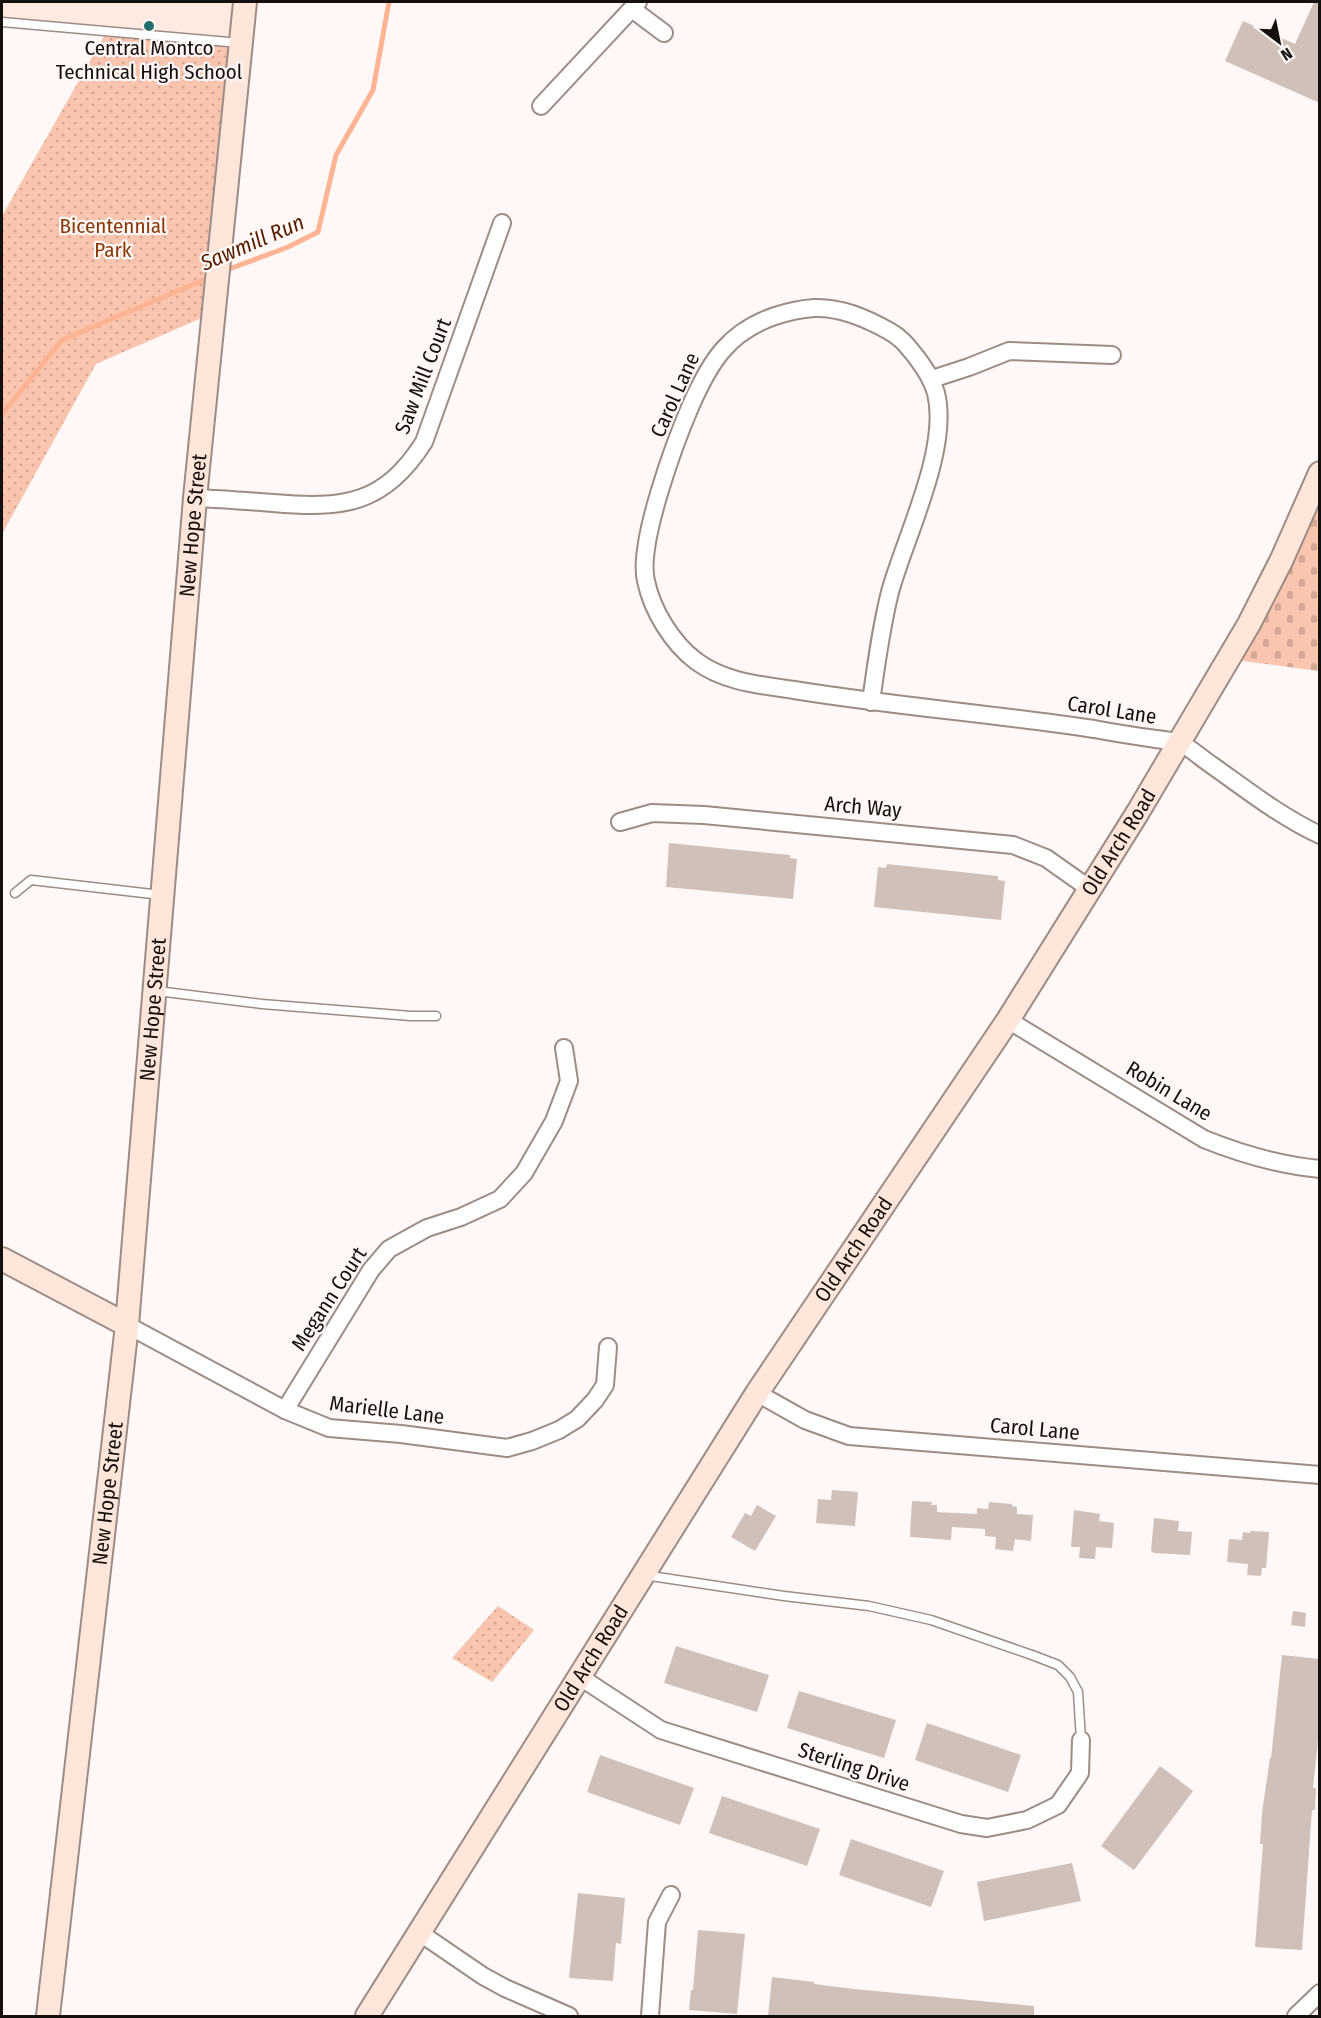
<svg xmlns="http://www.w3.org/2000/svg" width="1321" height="2018" viewBox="0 0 1321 2018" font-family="'Fira Sans Condensed',sans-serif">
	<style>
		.built { fill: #fdeae1 }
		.green { fill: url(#green-dots) }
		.cemetery { fill: url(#cemetery-stones) }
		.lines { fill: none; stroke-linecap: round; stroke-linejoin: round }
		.stream { stroke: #feb392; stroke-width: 5 }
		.building { fill: #cfc0b9 }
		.lane-casing { stroke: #9b8c86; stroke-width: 11 }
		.street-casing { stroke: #9b8c86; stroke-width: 20 }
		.secondary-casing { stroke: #9b8c86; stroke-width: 26 }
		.lane { stroke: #fff; stroke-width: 8 }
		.street { stroke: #fff; stroke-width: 16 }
		.secondary { stroke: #fee6db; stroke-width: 22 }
		.poi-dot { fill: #216d6d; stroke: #fff8f6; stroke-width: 2 }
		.labels { text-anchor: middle; stroke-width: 4.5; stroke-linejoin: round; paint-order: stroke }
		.poi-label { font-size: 21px; fill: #15100d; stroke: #fff8f6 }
		.park-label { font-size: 21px; fill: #893808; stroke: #fff8f6 }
		.street-label { font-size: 21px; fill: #15100d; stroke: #fff8f6 }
		.water-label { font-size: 22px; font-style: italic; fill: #561d00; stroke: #fff8f6 }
	</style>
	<defs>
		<pattern id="green-dots" width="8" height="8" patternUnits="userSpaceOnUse" patternTransform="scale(1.5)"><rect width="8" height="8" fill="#f9c5af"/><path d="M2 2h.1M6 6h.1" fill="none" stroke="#d5a895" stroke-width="1.8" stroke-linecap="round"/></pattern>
		<pattern id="cemetery-stones" width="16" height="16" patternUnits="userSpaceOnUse" patternTransform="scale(1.5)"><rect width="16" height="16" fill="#f9c5af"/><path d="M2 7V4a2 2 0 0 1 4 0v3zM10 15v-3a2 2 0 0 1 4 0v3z" fill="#d5a895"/></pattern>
	</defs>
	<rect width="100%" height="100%" fill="#fff8f6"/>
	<!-- built -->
	<path class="built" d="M2,2H245L242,43L2,22Z"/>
	<!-- green -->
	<g class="green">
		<path d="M107,31L242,43L213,313L96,364L2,534V216Z"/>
		<path d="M498,1606L534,1630L492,1682L452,1658Z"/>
	</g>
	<!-- cemetery -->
	<path class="cemetery" d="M1319,473V671L1228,659Z"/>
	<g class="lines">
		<!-- stream -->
		<g class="stream">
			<path d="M224,271L288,247L318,232L336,155L373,90L389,2"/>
			<path d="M2,414L62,340L213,276"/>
		</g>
	</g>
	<!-- building -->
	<g class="building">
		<path d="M1314,2H1320V103L1225,61L1243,21L1295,44Z"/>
		<path d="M669,843L790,855V858L797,859L793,899L666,887Z"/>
		<path d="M887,864L998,876V880L1005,881L1001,920L874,907L878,867L886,868Z"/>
		<path d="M832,1490L858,1492L855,1526L816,1523L818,1499L831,1500Z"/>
		<path d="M912,1501L932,1502L931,1505H937V1512L977,1514V1508L988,1509L989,1502L1012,1504V1506L1017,1507V1514L1033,1515L1031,1541L1015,1539L1013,1551L995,1549L996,1537L985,1536V1529L952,1527L951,1540L910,1537Z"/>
		<path d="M757,1505L776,1516L755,1551L731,1537L745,1513L751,1516Z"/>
		<path d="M1074,1510L1100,1514L1099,1521L1114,1523L1112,1548L1096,1547L1095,1559L1079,1558L1080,1547H1071Z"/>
		<path d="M1154,1518L1179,1521L1178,1531L1192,1532L1190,1555L1154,1553L1151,1551Z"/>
		<path d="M1250,1531L1269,1532L1266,1568H1262L1261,1576L1247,1575L1248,1564L1227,1562L1229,1539L1242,1540L1243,1532L1250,1533Z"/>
		<path d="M1293,1611L1306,1613L1305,1627L1291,1625Z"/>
		<path d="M676,1646L769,1675L757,1712L664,1683Z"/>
		<path d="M1282,1655L1320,1659V1722L1313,1788H1316L1315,1810H1312L1302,1950L1255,1947L1263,1844H1260L1262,1813L1270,1758H1271Z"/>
		<path d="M799,1691L896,1720L884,1758L787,1728Z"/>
		<path d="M927,1723L1021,1755L1008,1792L915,1760Z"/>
		<path d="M600,1755L694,1788L680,1825L587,1792Z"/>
		<path d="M1160,1766L1193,1791L1134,1870L1101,1846Z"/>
		<path d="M722,1796L820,1829L807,1866L709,1833Z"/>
		<path d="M851,1839L944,1871L931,1907L839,1875Z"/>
		<path d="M1072,1863L1081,1901L984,1921L977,1882Z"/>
		<path d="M578,1893L625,1898L621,1944L616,1943L613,1981L569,1978Z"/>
		<path d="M698,1930L745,1934L737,2014L689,2010L691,1990H693Z"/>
		<path d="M772,1977L814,1982V1984L854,1989L1034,2006V2016H768Z"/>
	</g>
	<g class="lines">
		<!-- lane casing -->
		<g class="lane-casing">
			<g id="lane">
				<path d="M2,22L240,43"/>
				<path d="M15,893L31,880L161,895"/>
				<path d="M157,991L262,1004L411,1016H436"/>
				<path d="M644,1575L784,1596L869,1606L931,1620L1032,1655L1058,1665L1070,1677L1078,1692L1081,1740"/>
			</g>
		</g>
		<!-- street casing -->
		<g class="street-casing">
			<g id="street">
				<path d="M632,9L664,33"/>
				<path d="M541,106L638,2"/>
				<path d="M932,379L969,367L1009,351L1112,355"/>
				<path d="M195,498C221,499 247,501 273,503C343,509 384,505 424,442L502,223"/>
				<path d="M871,702C876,665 881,628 890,592C905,537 950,449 936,393C932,379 925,369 917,358C907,346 903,339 889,331C866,318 841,307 814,308C801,309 787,312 775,316C728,332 710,362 691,405C675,442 637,544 646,581C652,610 672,643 696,661C724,682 760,685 794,690C893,706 994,714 1094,729C1115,733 1135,736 1156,739C1164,740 1173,741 1180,743C1191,748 1202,759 1213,766C1247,790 1281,817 1320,835"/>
				<path d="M620,822L652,813L704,815L1013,845L1046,858L1090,889"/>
				<path d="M1008,1020L1204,1139C1241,1154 1279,1165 1320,1169"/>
				<path d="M127,1325L285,1410L329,1428L401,1434L507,1448L532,1441L559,1430L577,1419L595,1400L605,1385L608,1347"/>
				<path d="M757,1393L805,1420L849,1436L1320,1475"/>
				<path d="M285,1410L371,1270L389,1249L427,1228L461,1217L500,1199L524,1173L554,1121L569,1081L564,1048"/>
				<path d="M580,1677L661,1730L961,1824L987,1828L1027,1820L1058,1805L1080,1773L1081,1740"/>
				<path d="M420,1933L483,1976L505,1988L569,2016"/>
				<path d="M650,2016L657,1922L671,1895"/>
				<path d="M1296,2016L1320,1993"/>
			</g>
		</g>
		<!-- secondary casing -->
		<g class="secondary-casing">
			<g id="secondary">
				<path d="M2,1259L127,1325"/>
				<path id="s1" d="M48,2016L127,1325L195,498L245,2"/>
				<path id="s2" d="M367,2016L757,1393L1008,1020L1138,812L1249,624L1282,559L1320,473"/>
			</g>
		</g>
		<!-- lane -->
		<use href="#lane" class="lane"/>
		<!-- street -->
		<use href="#street" class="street"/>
		<!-- secondary -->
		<use href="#secondary" class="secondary"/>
	</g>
	<!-- markers -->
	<circle class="poi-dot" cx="149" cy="26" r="6"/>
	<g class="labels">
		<!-- poi labels -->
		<g class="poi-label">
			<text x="149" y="55">Central Montco<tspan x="149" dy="24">Technical High School</tspan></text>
		</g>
		<!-- park labels -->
		<g class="park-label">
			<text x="113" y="233">Bicentennial<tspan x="113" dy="24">Park</tspan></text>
		</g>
		<!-- street labels -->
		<g class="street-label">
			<text transform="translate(423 376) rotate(-69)" y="7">Saw Mill Court</text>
			<text transform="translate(675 395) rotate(-66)" y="7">Carol Lane</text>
			<text dy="7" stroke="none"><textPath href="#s1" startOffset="1498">New Hope Street</textPath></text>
			<text transform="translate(1112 710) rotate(9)" y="7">Carol Lane</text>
			<text transform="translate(863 807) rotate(5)" y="7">Arch Way</text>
			<text dy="7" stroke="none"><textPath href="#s2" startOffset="1394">Old Arch Road</textPath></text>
			<text dy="7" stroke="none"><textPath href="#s1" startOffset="1012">New Hope Street</textPath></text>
			<text transform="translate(1169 1091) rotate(31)" y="7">Robin Lane</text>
			<text dy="7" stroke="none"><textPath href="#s2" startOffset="908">Old Arch Road</textPath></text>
			<text transform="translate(329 1299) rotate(-57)" y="7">Megann Court</text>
			<text transform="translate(387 1410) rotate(7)" y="7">Marielle Lane</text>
			<text transform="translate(1035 1429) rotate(5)" y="7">Carol Lane</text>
			<text dy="7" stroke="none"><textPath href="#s1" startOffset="526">New Hope Street</textPath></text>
			<text dy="7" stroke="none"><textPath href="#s2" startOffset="422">Old Arch Road</textPath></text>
			<text transform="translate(854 1767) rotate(18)" y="7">Sterling Drive</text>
		</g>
		<!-- water labels -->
		<g class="water-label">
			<text transform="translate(252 242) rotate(-23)" y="8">Sawmill Run</text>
		</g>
	</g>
	<!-- border -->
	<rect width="1321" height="2018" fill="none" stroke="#15100d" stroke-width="6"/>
	<!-- north arrow -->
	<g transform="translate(1279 42) rotate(148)" stroke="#fff8f6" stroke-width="4.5" paint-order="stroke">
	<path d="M0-4.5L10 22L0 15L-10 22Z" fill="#15100d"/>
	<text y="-9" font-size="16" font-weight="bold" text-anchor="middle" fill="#15100d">N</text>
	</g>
</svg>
